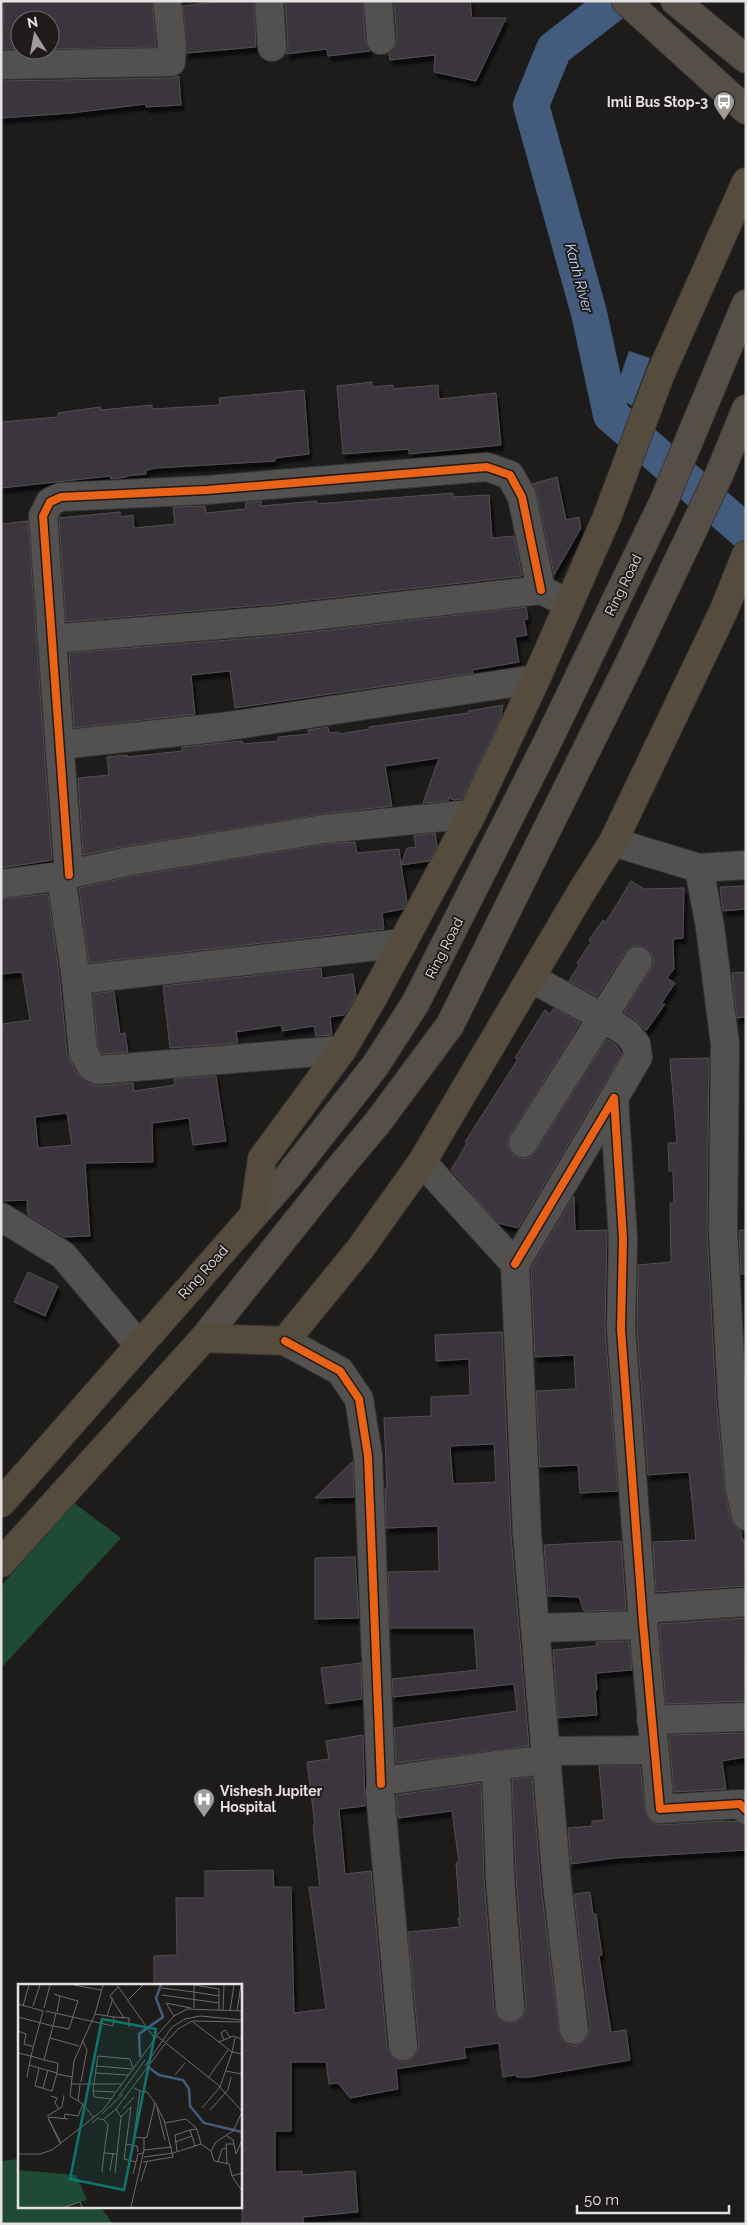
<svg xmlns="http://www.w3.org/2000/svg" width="747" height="2225" viewBox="0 0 747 2225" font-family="Raleway,sans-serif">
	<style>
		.forest { fill: #1e4a36 }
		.water { fill: #435c7d }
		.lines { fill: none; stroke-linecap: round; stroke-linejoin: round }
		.river { stroke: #435c7d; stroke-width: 36 }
		.building { fill: #3a363e; stroke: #515050; fill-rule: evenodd; filter: url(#shadow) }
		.minor-casing { stroke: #383635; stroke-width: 30 }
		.major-casing { stroke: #383635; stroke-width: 30 }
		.highway-casing { stroke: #383635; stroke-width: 30 }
		.minor { stroke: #525150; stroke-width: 28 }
		.major { stroke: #564f47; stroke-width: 28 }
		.highway { stroke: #564c3e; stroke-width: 28 }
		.cycleway-casing { stroke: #1f1b1a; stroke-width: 11 }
		.cycleway { stroke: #ea6118; stroke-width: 8 }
		.labels { text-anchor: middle; stroke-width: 4; stroke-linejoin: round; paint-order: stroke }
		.poi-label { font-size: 14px; font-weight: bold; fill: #e5e3e2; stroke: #1f1b1a; text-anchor: end }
		.street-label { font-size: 14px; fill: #e5e3e2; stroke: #1f1b1a }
		.water-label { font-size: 15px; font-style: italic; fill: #bfdaff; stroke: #1f1b1a }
		.inset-river { fill: none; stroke: #435c7d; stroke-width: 2.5 }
		.inset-road { fill: none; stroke: #6e6c6b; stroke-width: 1 }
		.view { fill: #0f766e; fill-opacity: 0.15; stroke: #0f766e; stroke-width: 2.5 }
		.inset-edge { fill: none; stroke: #e5e3e2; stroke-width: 2.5 }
	</style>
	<defs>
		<filter id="shadow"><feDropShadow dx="3" dy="5.5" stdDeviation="1" flood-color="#0009"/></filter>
	</defs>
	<rect width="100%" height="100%" fill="#1e1c1b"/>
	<!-- forest -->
	<g class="forest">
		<path d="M74,1503L121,1538L1,1668V1586Z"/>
		<path d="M19,2159V2206H100L113,2224H1V2161Z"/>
	</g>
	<!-- water -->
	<path class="water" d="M629,351L650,358L632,406L614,394Z"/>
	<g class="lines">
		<!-- river -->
		<path class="river" d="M616,1L554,49L531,105L589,313L611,415L746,532"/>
	</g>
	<!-- building -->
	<g class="building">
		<path d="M4,1H152L156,47L50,49V20H20V49H2Z"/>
		<path d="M223,1H254L256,47L187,53L183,6Z"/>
		<path d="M285,1H363L365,41L370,51L328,56L327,49L286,54L288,46Z"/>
		<path d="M470,1L472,18H506L476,81L434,72L435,55L390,60L389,53L395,47L397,39L394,2Z"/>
		<path d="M179,76L181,105L146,107V104L71,113L1,118V81L171,78Z"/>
		<path d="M372,382V387L393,385V389L438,385L439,399L496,393L501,445L409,454V449L343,454L337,386Z"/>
		<path d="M304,390L309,454L275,458V461L157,468L146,470V474L126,476V477L111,479L110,476L1,488V422L58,417V413L100,407L101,410L152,405V409L220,405L219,398Z"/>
		<path d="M557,477L566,520L579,517L581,528L554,575L537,494L532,484Z"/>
		<path d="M453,493V497L489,495L492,538L514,536L522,576L275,604L66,622L59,518L120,512V517L133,515L134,528L175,524L173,507L205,506L206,513L246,509L245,503L261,501V506L317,501V504Z"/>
		<path d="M28,521L52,860L1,868V524Z"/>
		<path d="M526,607L528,619L524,620L527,635L515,637L519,662L472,670L473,673L235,708L230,671L191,675L195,714L74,728L69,653L278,636Z"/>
		<path d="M503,705L501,717L462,799L454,800L449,798L448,801L423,803L439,758L385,766L392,806L322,814L127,846L83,855L78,778L109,775L107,757L127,755V757L182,751V747L242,741L243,744L278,741V737L309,734L308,730L328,727L329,733L339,732V734L370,729L369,727L468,713V711Z"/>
		<path d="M435,833L437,846L429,861L401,865L407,901L403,909L382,913L384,929L89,963L79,888L133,876L326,844L355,842L357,853L399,849L401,864L407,848L416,847L414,836Z"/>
		<path d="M631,881L644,889L684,888L683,938L673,939L674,969L667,978L675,983L661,1004H665L646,1031L636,1020L624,1012L651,969L654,962L652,954L647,948L638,945L631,947L625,952L597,996L569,981L579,965L577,963L591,942L589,940L603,920L606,922Z"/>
		<path d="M746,886V909L723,911L720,887Z"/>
		<path d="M48,894L60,982L67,1054L77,1074L90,1084L99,1086L133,1083L134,1091L175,1085L174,1079L216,1076L226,1141L193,1145L189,1118L152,1123L153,1162L85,1163L90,1236L64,1237L28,1215L27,1200L1,1201L2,1024L30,1020L22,972L1,974V899ZM67,1113L72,1145L38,1148L35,1117Z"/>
		<path d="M321,968L322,978L353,974L356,996L344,1015L330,1017L332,1035L316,1036L314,1026L282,1031V1025L236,1032L238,1043L170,1048L163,986Z"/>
		<path d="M746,972V1017L737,1018L732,973Z"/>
		<path d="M114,991L120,1034L125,1033L128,1052L102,1054L98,1047L93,994Z"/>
		<path d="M554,1008L580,1023L510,1135L507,1143L509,1150L514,1156L523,1159L531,1157L536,1151L607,1039L616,1045L622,1054L518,1228L498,1223L451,1170L467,1143L465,1142L518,1059L515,1058L536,1024L545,1010L550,1014Z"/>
		<path d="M709,1058L707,1230L716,1398L725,1492L731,1520L735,1527L741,1531L742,1540L744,1539L746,1586L656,1592L653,1542L696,1540L689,1472L648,1475L637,1329L638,1265L671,1262L670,1203H674L673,1171H669L668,1143H677L670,1059Z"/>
		<path d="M574,1196L575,1231L607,1230L605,1330L618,1491L580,1493L578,1465L540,1467L536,1391L576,1389L574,1355L535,1357L531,1268Z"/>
		<path d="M739,1230H746V1274H741Z"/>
		<path d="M28,1272L58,1286L45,1316L14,1302Z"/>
		<path d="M502,1332L511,1535L529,1746L396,1763L394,1728L517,1711L514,1684L393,1697L392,1679L477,1670L474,1628H390L388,1572L439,1571L438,1526L386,1528L385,1488H387L384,1418L431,1416V1397L470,1395L469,1359L436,1361L435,1335ZM494,1444L496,1482L453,1484L450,1446Z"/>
		<path d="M353,1461L354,1497L315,1498Z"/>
		<path d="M621,1541L626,1610L584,1611L579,1597L548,1596L544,1545Z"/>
		<path d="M355,1557L359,1618L315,1619V1558Z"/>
		<path d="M746,1618V1660L744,1661L746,1701L666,1704L659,1624Z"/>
		<path d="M629,1641L632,1670L596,1673L597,1690H595L597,1715L558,1718L553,1650L597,1646L596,1642Z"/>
		<path d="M361,1663L362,1699L326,1704L321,1668Z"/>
		<path d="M746,1733V1757L722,1761L726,1789L674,1792L669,1735Z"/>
		<path d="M363,1735L365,1806L339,1809L345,1874L371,1871L387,2047L391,2055L397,2060L404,2062L412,2059L417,2053L419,2045L408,1932L460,1927L458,1918H460L456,1863L459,1862L452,1811L398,1818L396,1795L481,1783L484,1878L494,2009L497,2016L503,2022L512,2023L518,2021L524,2015L526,2007L516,1876L512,1779L532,1777L541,1886L559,2032L562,2040L568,2044L575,2046L584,2042L588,2036L590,2028L574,1894L590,1892L593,1914H596L602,1955L599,1956L611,2032L626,2030L630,2060L530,2077H517L516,2075L503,2077L499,2043L464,2048L466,2058L396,2069L398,2089L350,2098L338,2083L329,2084L326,2062H291V2131H275V2172L302,2171V2175L355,2171L358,2212L303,2217V2224H242L240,1985H154V1956L177,1955L176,1898H205V1871L273,1870L274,1887H291L294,2013L326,2009L309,1887H320L313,1825H315L307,1762L329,1759L326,1741Z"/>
		<path d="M599,1766H640L645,1811L647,1817L653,1823L661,1825L723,1821L737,1822L746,1825V1850L615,1858L571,1864L568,1828L592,1826V1821L604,1820Z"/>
	</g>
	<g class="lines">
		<!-- minor casing -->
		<g class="minor-casing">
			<g id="minor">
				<path d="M269,1L272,47"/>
				<path d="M378,1L381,40"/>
				<path d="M1,65L171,62L172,45L167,1"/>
				<path d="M52,639L277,620L541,590L558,598"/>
				<path d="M60,745L222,727L536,679"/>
				<path d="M613,842L699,868L710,927L725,1044L723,1230L732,1397L740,1489L746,1488"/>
				<path d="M699,868L746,865"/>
				<path d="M69,875L43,516L50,502L61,497L207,490L487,467L510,475L522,497L541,590"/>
				<path d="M61,876L76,980L403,943"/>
				<path d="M1,884L61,876L130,861L324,829L472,814"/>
				<path d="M531,978L602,1017L627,1033L636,1044L638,1057L614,1098"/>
				<path d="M76,980L83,1052L91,1066L98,1070L342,1050"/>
				<path d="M523,1143L638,961"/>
				<path d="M422,1162L515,1264L527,1534L557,1884L574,2030"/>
				<path d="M1,1217L63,1255L139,1345"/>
				<path d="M515,1264L614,1098L623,1239L621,1329L643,1622L660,1809L740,1804L746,1810"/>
				<path d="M285,1341L340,1371L359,1399L368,1456L381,1784"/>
				<path d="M740,1489L746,1516"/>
				<path d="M642,1609L746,1602"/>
				<path d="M536,1628L643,1625"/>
				<path d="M651,1720L746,1717"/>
				<path d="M546,1751L653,1750"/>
				<path d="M496,1765L500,1877L510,2008"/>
				<path d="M403,2046L380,1793L381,1784L389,1780L496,1765L547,1760"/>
			</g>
		</g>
		<!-- major casing -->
		<g class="major-casing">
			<g id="major">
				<path d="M626,1L746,110"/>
				<path d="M675,1L746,59"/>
				<path d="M254,1215L287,1178L375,1066L415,1004L546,745L663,503L746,304"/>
				<path d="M204,1338L338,1170L378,1122L450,1025L631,660L719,475L746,409"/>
			</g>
		</g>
		<!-- highway casing -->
		<g class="highway-casing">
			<g id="highway">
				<path d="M1,1503L254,1215L262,1159L342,1050L371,1001L472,814L536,679L607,517L660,375L746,182"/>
				<path d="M1,1563L204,1338L285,1341L360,1249L422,1162L582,891L613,842L724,610L746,555"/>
			</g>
		</g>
		<!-- minor -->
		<use href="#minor" class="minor"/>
		<!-- major -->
		<use href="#major" class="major"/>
		<!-- highway -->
		<use href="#highway" class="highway"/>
		<!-- cycleway casing -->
		<g class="cycleway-casing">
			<g id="cycleway">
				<path d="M69,875L43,516L50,502L61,497L207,490L487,467L510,475L522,497L541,590"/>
				<path d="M515,1264L614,1098L623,1239L621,1329L643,1622L660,1809L740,1804L746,1810"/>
				<path d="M285,1341L340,1371L359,1399L368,1456L381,1784"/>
			</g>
		</g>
		<!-- cycleway -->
		<use href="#cycleway" class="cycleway"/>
	</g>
	<!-- icons -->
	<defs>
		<g id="bus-pin" transform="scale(1.125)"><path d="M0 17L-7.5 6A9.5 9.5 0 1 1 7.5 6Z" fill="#9f9d9c" stroke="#1f1b1a"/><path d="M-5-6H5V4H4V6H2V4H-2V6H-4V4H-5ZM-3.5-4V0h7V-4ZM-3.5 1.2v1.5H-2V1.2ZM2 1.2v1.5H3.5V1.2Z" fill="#fff"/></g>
		<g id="hospital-pin" transform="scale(1.125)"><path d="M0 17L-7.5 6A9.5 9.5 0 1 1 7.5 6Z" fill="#9f9d9c" stroke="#1f1b1a"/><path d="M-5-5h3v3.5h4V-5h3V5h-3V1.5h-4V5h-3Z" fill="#fff"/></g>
	</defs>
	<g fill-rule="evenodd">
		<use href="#bus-pin" x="724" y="102"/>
		<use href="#hospital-pin" x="204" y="1799"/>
	</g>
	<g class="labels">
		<!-- poi labels -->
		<g class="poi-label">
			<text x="708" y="107">Imli Bus Stop-3</text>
			<text x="220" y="1796" text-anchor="start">Vishesh Jupiter<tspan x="220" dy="16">Hospital</tspan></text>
		</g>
		<!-- street labels -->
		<g class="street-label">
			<text transform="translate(623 585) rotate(-64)" y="5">Ring Road</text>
			<text transform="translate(444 948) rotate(-63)" y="5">Ring Road</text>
			<text transform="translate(203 1272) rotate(-48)" y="5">Ring Road</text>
		</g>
		<!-- water labels -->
		<g class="water-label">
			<text transform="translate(579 278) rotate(75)" y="5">Kanh River</text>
		</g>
	</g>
	<!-- overview -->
	<g transform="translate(18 1984)">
		<rect width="224" height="224" fill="#1e1c1b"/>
		<path d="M0,186L58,191L69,216L47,223H0Z" fill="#1e4a36"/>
		<path class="inset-river" d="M122,73L121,50L145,33L138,14L143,1M129,82L141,91L165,96L171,105L172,122L186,139L224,148"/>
		<path class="inset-road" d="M56,1L83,6M99,1L137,55M176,1L201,5V26M176,1V24M100,3L92,12L106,34M144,4L176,8M176,8L201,12M36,10L42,12L39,28M144,11L201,19M111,15L125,1M0,20L25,27L13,72L0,69M5,22L11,1M15,22L22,1M26,24L32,1M205,26L206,1M28,27L95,42L96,33L77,30M212,27L216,1M219,27L223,1M89,32L95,14M156,32L148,19L173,24M0,33L35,42L38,29M96,33L111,34V43M175,38L214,68L217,54M0,47L8,50L6,60L16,63M139,51L156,32L169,25L224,27M32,54L61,62M206,56L203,49L207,46L212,53M148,58L160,45L174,37L224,38M201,58L215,52L224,55M11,81L39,89L40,79L26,76M79,82L114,85M127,82L154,43L167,35L182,32L224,36M21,84L17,102L34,107L39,89M208,87L224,90M78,89L110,91M39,90L54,93M157,91L167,79M9,93L13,72L26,76L35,42L51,45L60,17L42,12M190,94L210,66M63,98L69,66L64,56M76,99L80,72L112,75L115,84M76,99L75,107L97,108M53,100H103M25,104L30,86M75,107L76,113L93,115M122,107L129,108L137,119L129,153L126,154M33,112L39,114L37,119L41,125M101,112L127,76M60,117L62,101M139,124L147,156M184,124L202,103L214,68L224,70M105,125L116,113M192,126L210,106L213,93M84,130L105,110M29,132L44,123L46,111M30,133L50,135M75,133L65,120L52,112L56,77L77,30L85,1M103,133L113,123L106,175L118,178M46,135L47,130L60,132L65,120M74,139L80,134L85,136L98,125L147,60M147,139L168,135L179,145M172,146L179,145L183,160L193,167L196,177L211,180L214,192L224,189M209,152L215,156L218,170L224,156M157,158L174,152M42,159L30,134L43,159M108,160L119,162L120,168M126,166L154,163M159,167L157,151L172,146L177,162M193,167L198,158L215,147L224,128M86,169L90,141L86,136M0,170H22L34,166L85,126L139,52L199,100L224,127M126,173L155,169L183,160M125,178L155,173L146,136L137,119M200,178L204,165L208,164M209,179L208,160H216M92,187L95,169M84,188L86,169L99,170M97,189L103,133L98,125M115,190L120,170L126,169M214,192L224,207M123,197L129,178M47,223L62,218L64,223M113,223L126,166V154L116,153L122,107L116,104"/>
		<path class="view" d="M84,35L138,45L106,206L52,195Z"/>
		<rect width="224" height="224" class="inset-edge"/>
	</g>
	<!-- border -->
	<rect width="747" height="2225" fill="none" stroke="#e5e3e2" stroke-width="5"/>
	<!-- north arrow -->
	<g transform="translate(35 35) rotate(349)"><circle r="24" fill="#1f1b1a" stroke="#6e6b6a"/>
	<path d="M0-4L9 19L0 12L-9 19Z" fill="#9f9d9c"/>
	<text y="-8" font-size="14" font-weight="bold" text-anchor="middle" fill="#e5e3e2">N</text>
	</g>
	<!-- scale -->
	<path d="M577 2205v8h152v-8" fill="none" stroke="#e5e3e2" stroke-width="2.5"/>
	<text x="584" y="2205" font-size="15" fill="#e5e3e2" stroke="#1f1b1a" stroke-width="4" paint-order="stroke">50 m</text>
</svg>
